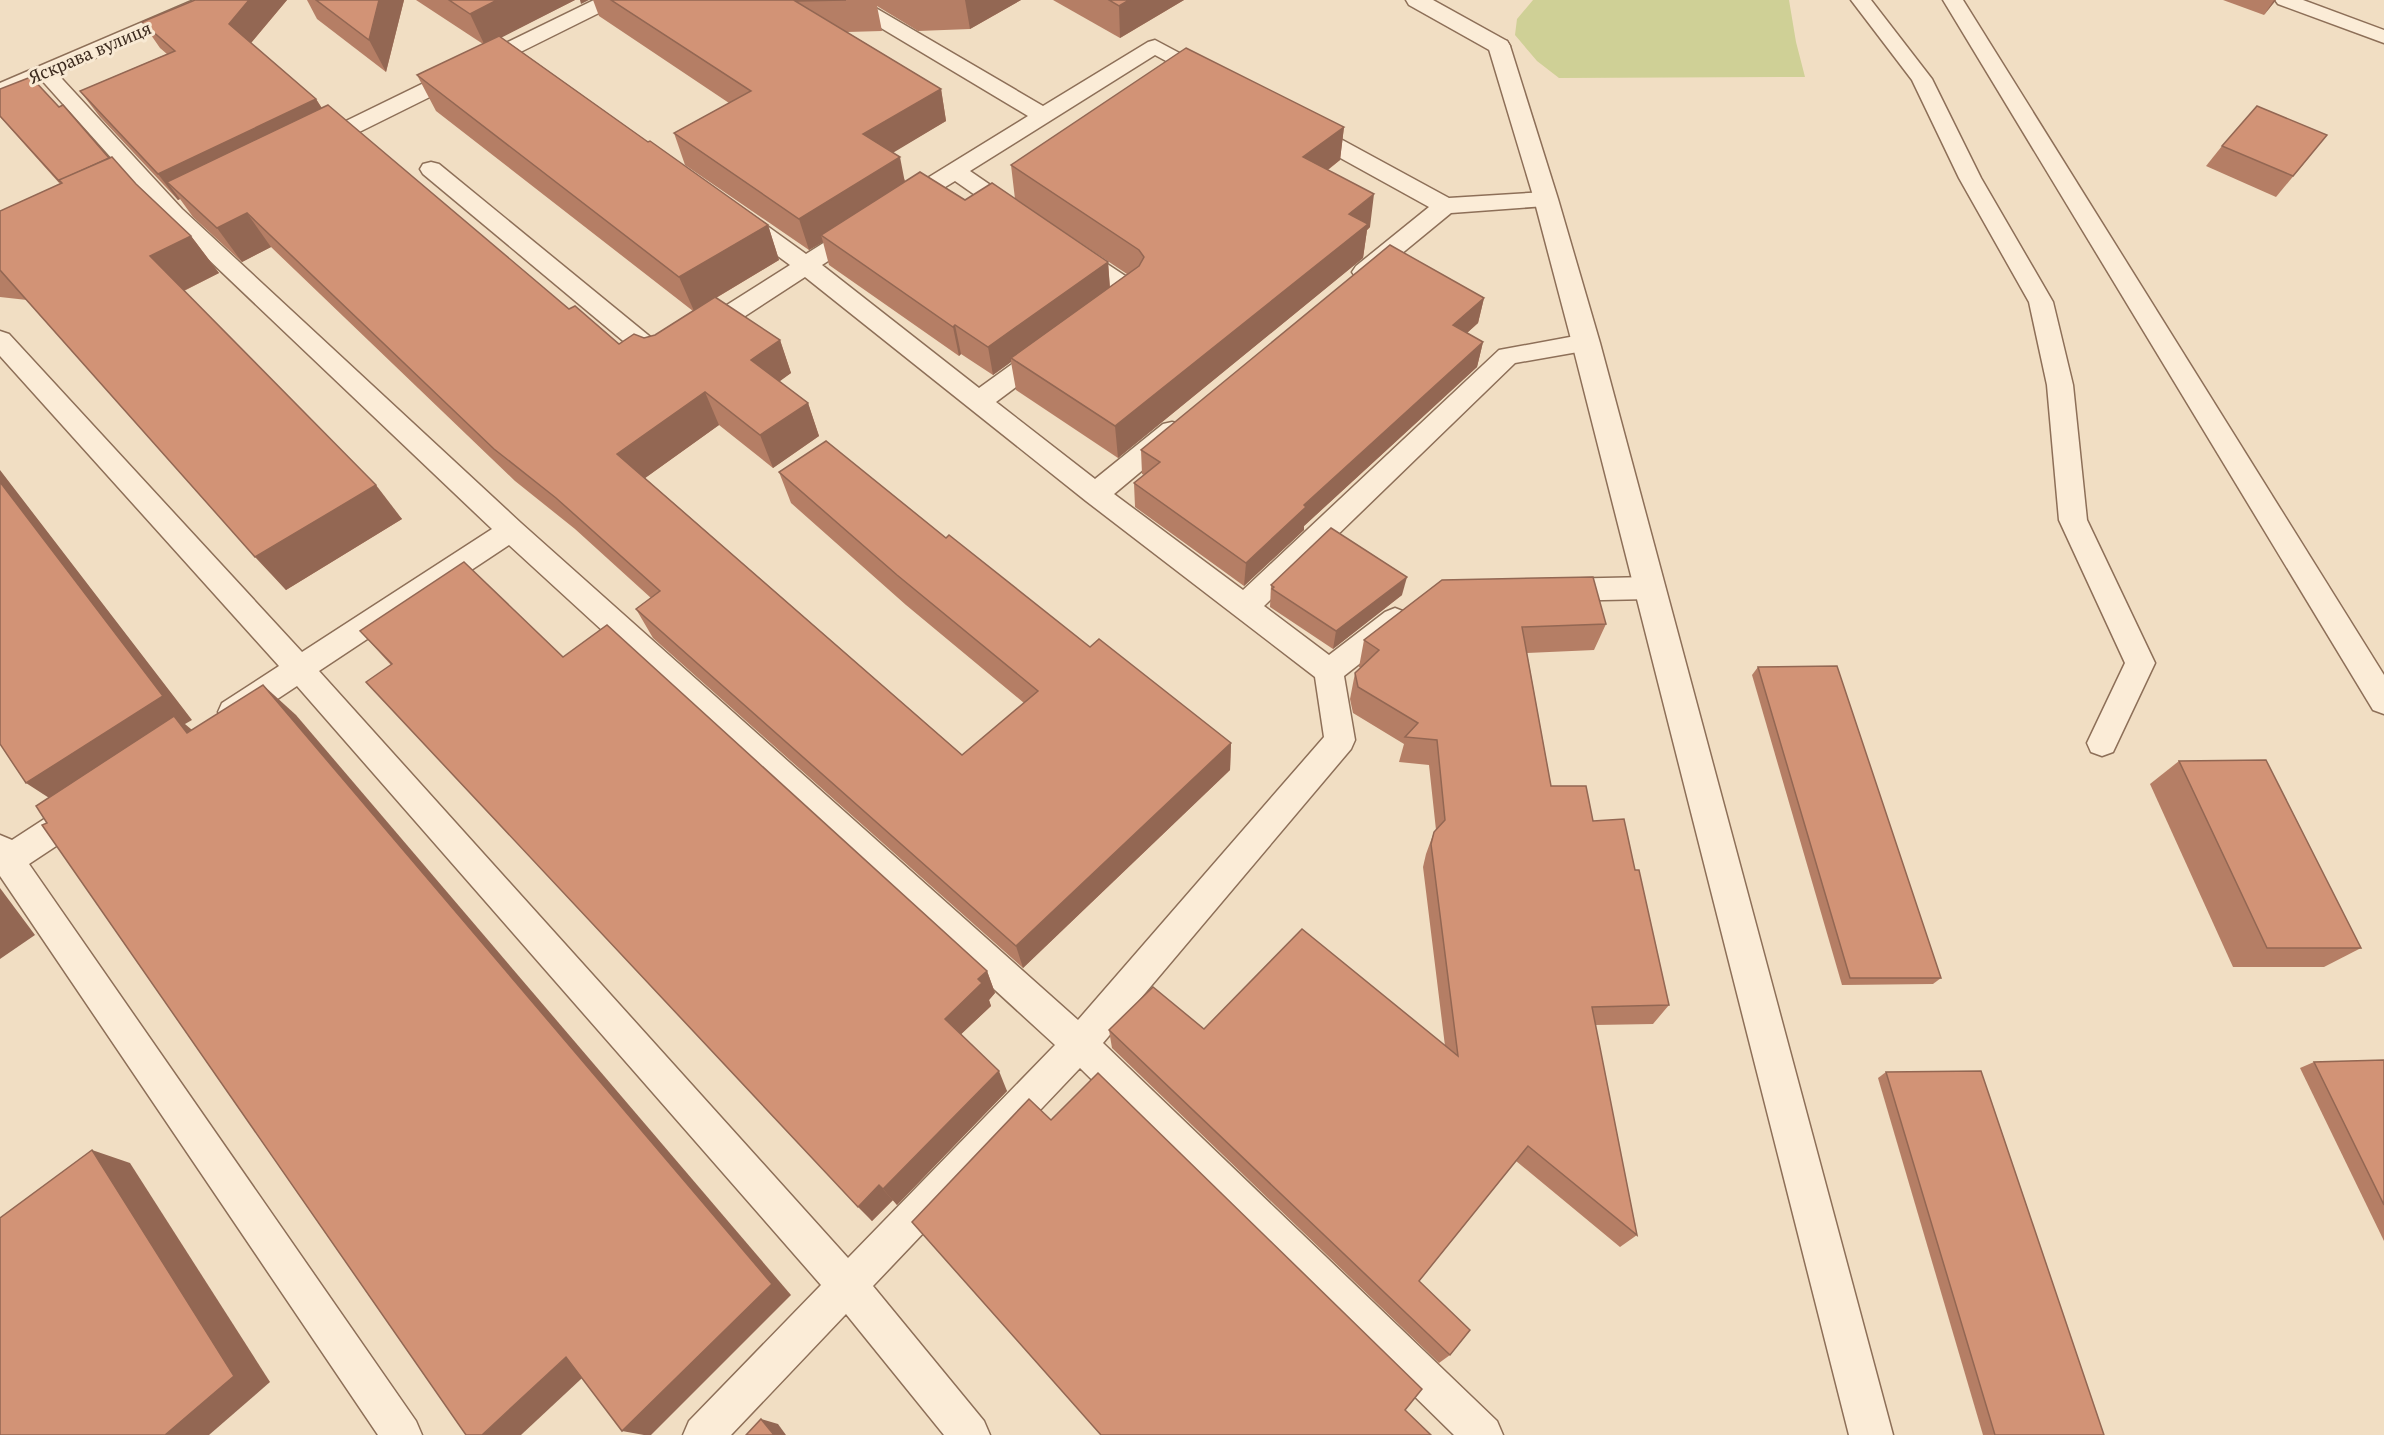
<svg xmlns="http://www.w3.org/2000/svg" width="2384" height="1435" viewBox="0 0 2384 1435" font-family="'PT Serif',serif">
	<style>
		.green { fill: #cfd096 }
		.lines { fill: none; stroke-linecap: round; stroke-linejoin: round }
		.service-casing { stroke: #8d6f58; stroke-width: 3 }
		.minor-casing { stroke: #8d6f58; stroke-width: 3 }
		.tertiary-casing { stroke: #8d6f58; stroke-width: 3 }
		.service { fill: #fbecd7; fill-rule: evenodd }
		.minor { fill: #fbecd7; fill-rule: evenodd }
		.tertiary { fill: #fbecd7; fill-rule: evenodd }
		.wall { fill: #b57e65 }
		.shaded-wall { fill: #936753 }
		.building { fill: #d29376; stroke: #936753; stroke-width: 1.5 }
		.labels { text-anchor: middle; stroke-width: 6; stroke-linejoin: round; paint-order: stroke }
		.far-street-label { font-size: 18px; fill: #3b291d; stroke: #f8e9d3 }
	</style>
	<rect width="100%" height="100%" fill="#f1dec3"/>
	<!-- green -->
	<path class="green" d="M1533,0H1789L1796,42L1805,77L1559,78L1537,61L1515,35L1517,19Z"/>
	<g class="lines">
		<!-- service casing -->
		<g class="service-casing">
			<g id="service">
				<path d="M594,0H620L617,4L325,149L317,151L309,149L306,144L309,139Z"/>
				<path d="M838,0H862L1043,106L1148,42L1155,40L1217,73L1220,77L1217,81L1210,83L1203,81L1155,55L970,171L1024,208L1027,213L1024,218L1016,220L1008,218L955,181L911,208L903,210L895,208L892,203L895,198L1028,116L841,4Z"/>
				<path d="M1851,0H1871L1932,79L1981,178L2053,302L2073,385L2087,520L2155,663L2113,752L2102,756L2091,752L2087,743L2125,663L2059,520L2047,385L2029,302L1959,178L1912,80Z"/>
				<path d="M1943,0H1963L2384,675V714L2373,710Z"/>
				<path d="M2275,0H2303L2384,30V43L2278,4Z"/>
				<path d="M45,66L52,68L182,209L521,523L1078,1020L1324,737L1315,677L1086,501L805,277L710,339L701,341L692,339L689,333L692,327L790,265L733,223L730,218L733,213L741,211L749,213L806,254L852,225L860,222L868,225L872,230L868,235L822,265L979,388L1037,346L1046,343L1055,346L1058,352L1055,358L996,402L1095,479L1163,424L1172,422L1181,424L1185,431L1181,438L1114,494L1243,590L1499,350L1586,334L1595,337L1598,343L1595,349L1515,363L1264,606L1329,655L1385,612L1395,608L1405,612L1409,620L1405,628L1344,676L1355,740L1351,749L1103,1043L1497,1421L1503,1435H1454L1080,1068L873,1286L984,1421L990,1435H944L846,1314L731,1435H683L689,1421L821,1285L297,686L244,721L233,725L222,721L218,712L222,703L279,666L0,356V331L9,334L302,652L492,529L166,219L38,76L35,72L38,68ZM509,545L1055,1045L848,1258L319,671Z"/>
				<path d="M1305,122L1313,124L1449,198L1546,192L1554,194L1557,199L1554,204L1546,206L1451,213L1372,278L1364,280L1356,278L1352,272L1356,266L1429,207L1297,134L1294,129L1297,124Z"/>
				<path d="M431,162L439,164L670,353L673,359L670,365L661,368L652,365L423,174L420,169L423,164Z"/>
				<path d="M1075,245L1083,248L1139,285L1143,291C1135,304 1119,315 1103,311L1100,305L1114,291L1067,258L1063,253L1067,248Z"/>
				<path d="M1650,577L1660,580L1664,588L1660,596L1650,599L1557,601L1547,598L1543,590L1547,582L1557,579Z"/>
				<path d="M83,797L94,801L99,811L94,821L29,864L416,1421L422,1435H378L0,876V835L12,840L72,801Z"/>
			</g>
		</g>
		<!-- minor casing -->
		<g class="minor-casing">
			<g id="minor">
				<path d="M194,0H224L221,5L0,98V83Z"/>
				<path d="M1499,39L1507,41L1510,46L1558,199L1600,343L1893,1435H1849L1572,343L1534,199L1488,46L1491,41Z"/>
			</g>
		</g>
		<!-- tertiary casing -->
		<g class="tertiary-casing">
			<path id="tertiary" d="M1406,0H1433L1507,41L1510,46L1507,51L1499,53L1491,51L1409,5Z"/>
		</g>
		<!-- service -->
		<use href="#service" class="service"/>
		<!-- minor -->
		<use href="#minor" class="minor"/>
		<!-- tertiary -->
		<use href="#tertiary" class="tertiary"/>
	</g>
	<!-- wall -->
	<g class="wall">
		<path d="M195,0H287L251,43L316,99L322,108L569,309L619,344L655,335L693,311L436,111L417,75L483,44L416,0H575L501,37L648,142L768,225L779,260L716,298L780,340L791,373L779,381L808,403L819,436L773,468L719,425L645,478L962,755L1024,703L906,605L791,503L779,472L946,538L1090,647L1231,743L1230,770L1023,968L653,638L636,609L651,598L575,529L515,481L271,247L242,262L193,217L180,199L178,200L100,117L80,91L167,54L160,48L142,22Z"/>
		<path d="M307,0H404L386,72L317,19Z"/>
		<path d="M593,0H1021L970,29L918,31L877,6L882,31L847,32L941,89L946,121L893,152L905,181L965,200L1108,262L1110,287L1127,274L1015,199L1011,165L1344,127L1340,160L1328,170L1370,227L1367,230L1363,258L1118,458L1016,390L1011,362L993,375L961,354L959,356L829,265L823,242L809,250L685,165L674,133L729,103L599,16Z"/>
		<path d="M1053,0H1184L1120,38Z"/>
		<path d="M2223,0H2276L2264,15Z"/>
		<path d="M0,89L59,107L136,184L191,236L219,273L184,291L402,519L286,590L27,300L0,297V211L60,184L0,117Z"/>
		<path d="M2222,146L2311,155L2276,197L2206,166Z"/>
		<path d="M1484,298L1478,323L1467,333L1483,342L1477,367L1304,526V530L1244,586L1135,507L1134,483L1144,475L1142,474L1141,450Z"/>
		<path d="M1442,580L1606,624L1594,650L1527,653L1551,786L1593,821L1635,870L1669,1005L1653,1024L1595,1025L1637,1235L1620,1247L1516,1161L1419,1281L1450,1355L1439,1363L1112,1048L1109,1030L1204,1029L1445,1046L1423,867L1426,854L1434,832L1436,830L1429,765L1399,762L1404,744L1353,713L1350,699L1355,673L1361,668L1359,667L1364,640Z"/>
		<path d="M1271,585L1402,595L1333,649L1270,607Z"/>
		<path d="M360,631L563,657L987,971L995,993L989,1000L991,1006L961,1034L1007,1091L897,1205L893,1200L872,1221L391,665Z"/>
		<path d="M1758,667L1941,978L1933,984L1842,985L1752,675Z"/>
		<path d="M2179,761L2361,948L2324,967H2233L2150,784Z"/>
		<path d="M2384,1060V1241L2300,1068L2314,1062Z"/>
		<path d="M1886,1072L2104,1435H1983L1878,1078Z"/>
	</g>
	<!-- shaded-wall -->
	<g class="shaded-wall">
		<path d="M249,0H287L245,50L229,24Z"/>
		<path d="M379,0H404L386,72L369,40Z"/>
		<path d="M497,0H575L485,46L470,14Z"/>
		<path d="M580,0H589L581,4Z"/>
		<path d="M965,0H1021L970,29Z"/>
		<path d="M1129,0H1184L1120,38L1119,6Z"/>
		<path d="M2274,0H2276L2264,15Z"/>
		<path d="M941,89L946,121L871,166L863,134Z"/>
		<path d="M316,99L332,125L167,182L180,199L178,200L158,174Z"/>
		<path d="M1344,127L1340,160L1300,191L1303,157Z"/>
		<path d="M900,157L906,188L821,235L823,242L809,250L799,219Z"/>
		<path d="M1374,194L1370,227L1367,230L1363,258L1118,458L1115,426L1349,214Z"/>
		<path d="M247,213L271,247L242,262L217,228Z"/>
		<path d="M768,225L779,260L694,311L679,277Z"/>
		<path d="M191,236L219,273L179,293L150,256Z"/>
		<path d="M1108,262L1110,291L1011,358V362L993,375L988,347Z"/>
		<path d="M1484,298L1478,323L1448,350L1453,325Z"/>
		<path d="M955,325L961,354L959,356L953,327Z"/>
		<path d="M780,340L791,373L764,393L751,360Z"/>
		<path d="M1483,342L1477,367L1304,526V530L1244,586L1246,563L1304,505Z"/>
		<path d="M705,392L719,425L634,486L617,454Z"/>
		<path d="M808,403L819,436L773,468L760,435Z"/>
		<path d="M0,470L192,720L185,724L211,746L187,733L60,805L26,783L0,482Z"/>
		<path d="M376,485L402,519L286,590L255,557Z"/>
		<path d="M1407,577L1402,595L1333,649L1336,631Z"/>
		<path d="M263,685L296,715L791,1295L651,1435H644L622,1431Z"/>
		<path d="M1231,743L1230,770L1023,968L1016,946Z"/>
		<path d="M0,888L35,935L0,959Z"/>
		<path d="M987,971L995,993L989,1000L991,1006L955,1040L945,1019L978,979Z"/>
		<path d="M999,1071L1007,1091L897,1205L883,1189Z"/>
		<path d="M92,1150L130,1163L270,1382L209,1435H165Z"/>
		<path d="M879,1185L893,1200L872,1221L858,1207Z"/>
		<path d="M566,1357L595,1366L521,1435H482Z"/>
		<path d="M761,1419L778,1424L786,1435H774Z"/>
	</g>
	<!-- building -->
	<g class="building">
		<path d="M195,0H249L229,24L316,99L158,174L80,91L175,51L142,22Z"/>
		<path d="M316,0H379L369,40Z"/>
		<path d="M449,0H497L470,14Z"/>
		<path d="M611,0H846L795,1L941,89L863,134L900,157L799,219L674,133L751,91Z"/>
		<path d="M1109,0H1129L1119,6Z"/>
		<path d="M499,36L648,142L650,141L768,225L679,277L417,75Z"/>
		<path d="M1186,48L1344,127L1303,157L1374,194L1349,214L1368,224L1115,426L1011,358L1139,266L1144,257L1139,250L1011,165Z"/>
		<path d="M31,77L59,107L63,105L109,158L59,181L0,116V89Z"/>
		<path d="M328,105L569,309L575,306L619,344L634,334L644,338L655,335L715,297L780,340L751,360L808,403L760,435L705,392L617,454L962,755L1038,691L897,575L779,472L826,441L946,538L949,535L1090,647L1099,639L1231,743L1016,946L636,609L660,591L556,498L494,449L247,213L217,228L167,182Z"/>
		<path d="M2257,106L2327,135L2293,176L2222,146Z"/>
		<path d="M112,157L136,184L191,236L150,256L376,485L255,557L0,270V211L62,183L59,180Z"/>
		<path d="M920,172L965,200L992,183L1108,262L988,347L955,325L953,327L821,235Z"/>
		<path d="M1390,245L1484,298L1453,325L1483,342L1304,505L1306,507L1246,563L1134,483L1160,462L1141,450Z"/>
		<path d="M0,482L163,696L26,783L0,744Z"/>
		<path d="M1331,528L1407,577L1336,631L1272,589L1274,587L1271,585Z"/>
		<path d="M464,562L563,657L607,625L987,971L978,979L982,983L945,1019L999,1071L883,1189L879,1185L858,1207L366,682L392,664L360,631Z"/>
		<path d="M1593,577L1606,624L1522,627L1551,786H1586L1593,821L1624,819L1635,870H1639L1669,1005L1592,1007L1637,1235L1528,1146L1419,1281L1470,1330L1450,1355L1109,1030L1153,987L1204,1029L1302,929L1458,1056L1431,844L1434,832L1445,820L1437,740L1405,737L1418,723L1358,687L1355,673L1379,650L1364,640L1442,580Z"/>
		<path d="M1837,666L1941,978H1850L1758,667Z"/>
		<path d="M263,685L772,1284L622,1431L566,1357L482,1435H466L42,825L47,823L36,806L174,716L187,733Z"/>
		<path d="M2266,760L2361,948H2267L2179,761Z"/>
		<path d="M2384,1060V1205L2314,1062Z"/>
		<path d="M1981,1071L2104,1435H1995L1886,1072Z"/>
		<path d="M1098,1073L1422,1389L1405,1410L1431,1435H1101L912,1222L1029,1099L1051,1120Z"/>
		<path d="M92,1150L234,1376L165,1435H0V1218Z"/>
		<path d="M761,1419L774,1435H746Z"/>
	</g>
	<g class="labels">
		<!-- far-street labels -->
		<g class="far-street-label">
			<text transform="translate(90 53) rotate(-23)" y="6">Яскрава вулиця</text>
		</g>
	</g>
</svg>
